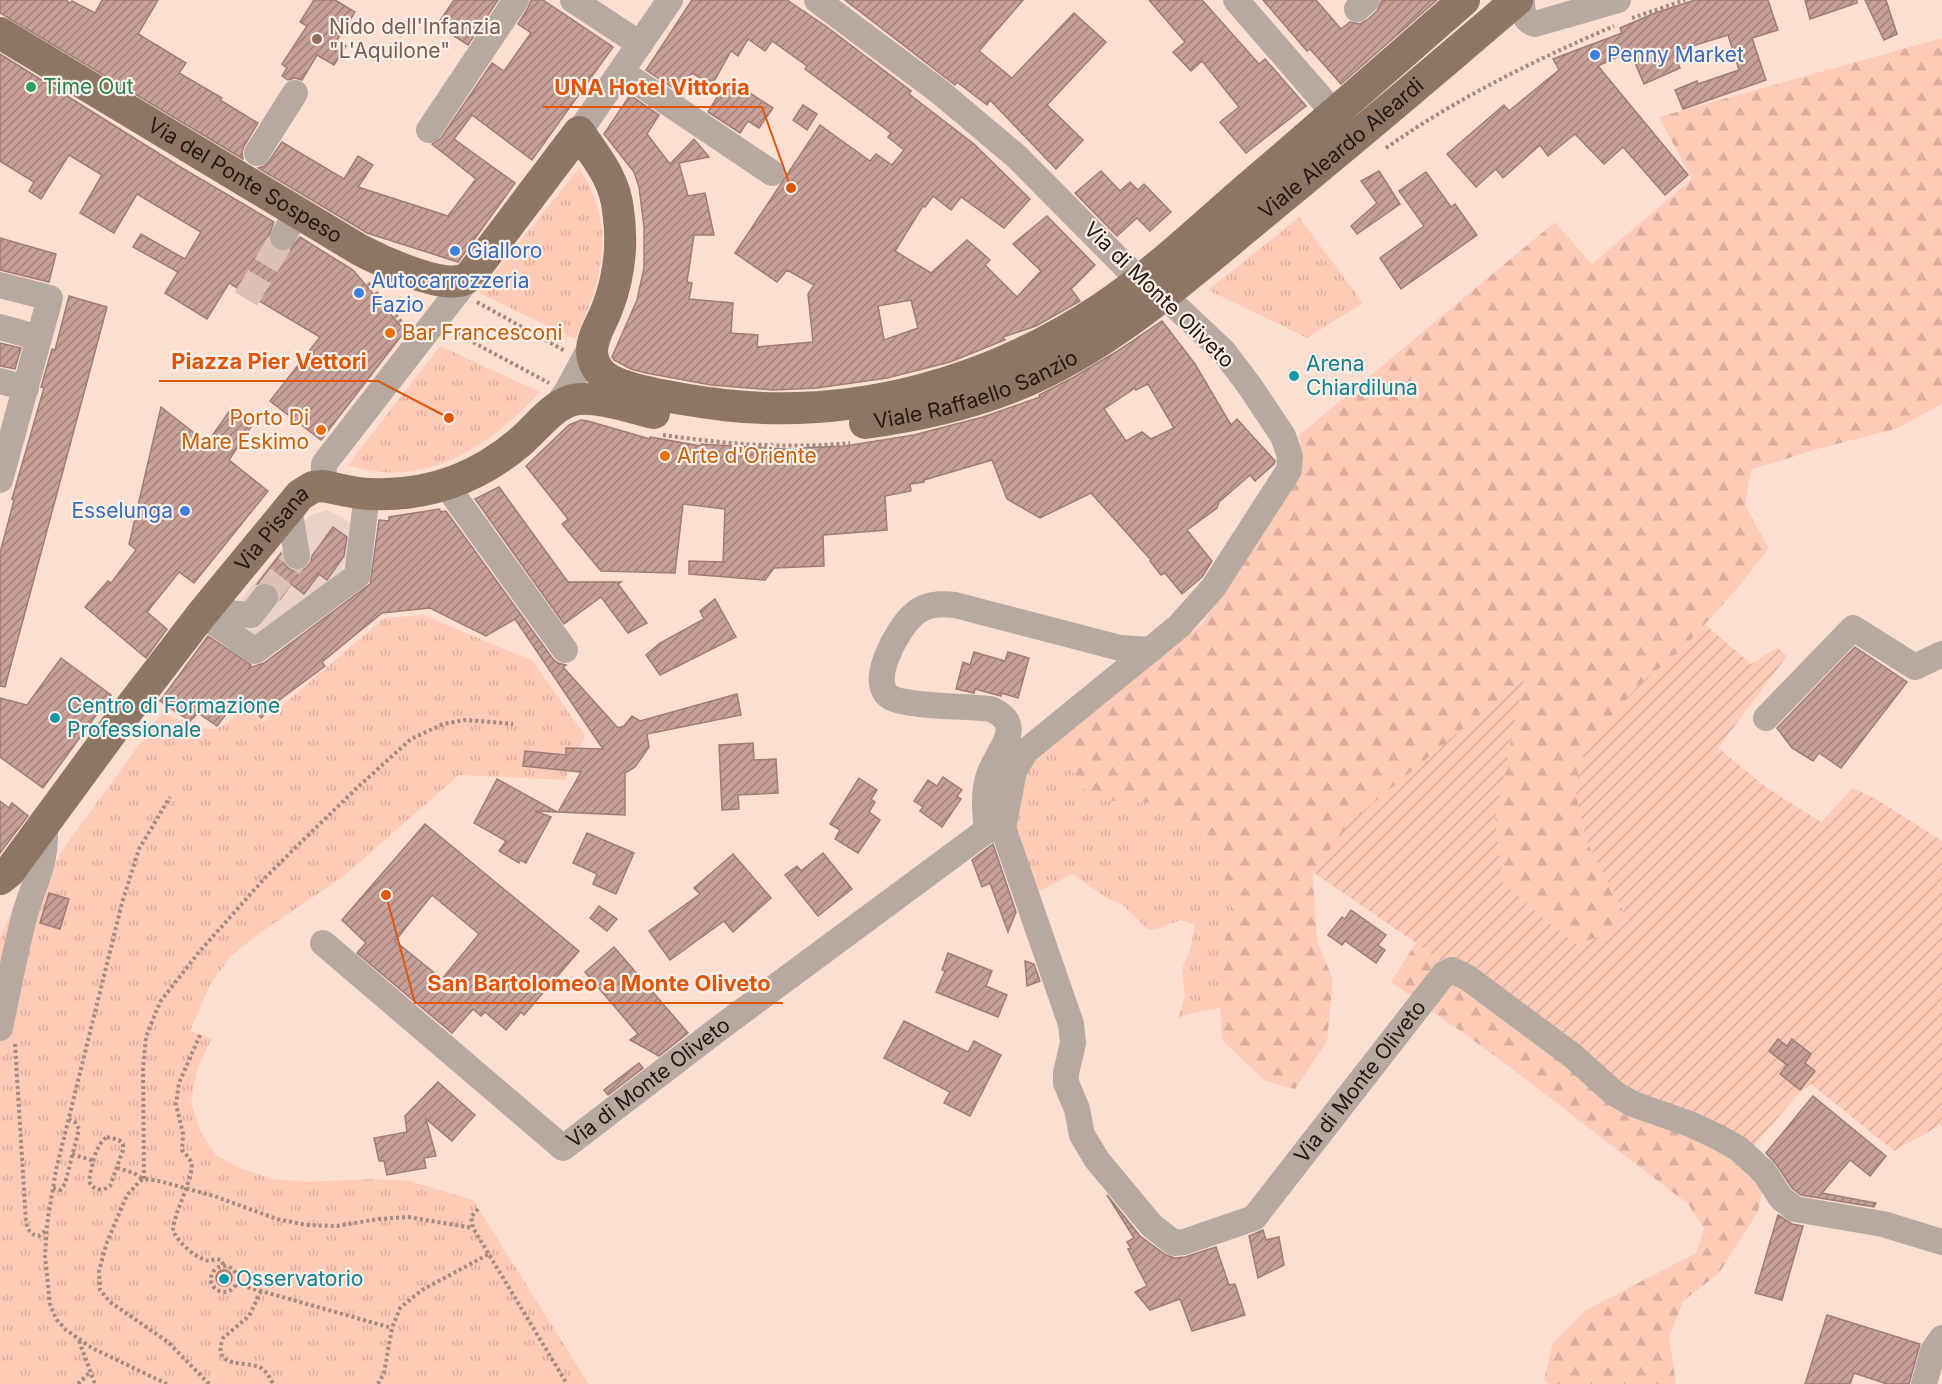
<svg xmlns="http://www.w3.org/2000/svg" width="1942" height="1384" viewBox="0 0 1942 1384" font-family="Inter,sans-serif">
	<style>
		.commercial { fill: #ead2c8 }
		.grass { fill: url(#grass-tufts) }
		.forest { fill: url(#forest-firs) }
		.garden { fill: url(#garden-furrows) }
		.building { fill: url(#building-hatch); stroke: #a17c74; stroke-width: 1.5; fill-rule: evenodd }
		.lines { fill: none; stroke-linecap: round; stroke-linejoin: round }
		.minor-tunnel { stroke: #dcc1b5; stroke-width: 26; stroke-dasharray: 26 13; stroke-linecap: butt }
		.path { stroke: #a28b81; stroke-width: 4; stroke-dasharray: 3 3; stroke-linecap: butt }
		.minor { stroke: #b6a99f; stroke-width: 26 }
		.major { stroke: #8d7663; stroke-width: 32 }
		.education-dot { fill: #8d6e63; stroke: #ffefe9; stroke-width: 2 }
		.shop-dot { fill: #3f7fe0; stroke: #ffefe9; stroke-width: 2 }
		.leisure-dot { fill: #2e9e5b; stroke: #ffefe9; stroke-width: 2 }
		.food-dot { fill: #e8710a; stroke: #ffefe9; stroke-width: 2 }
		.culture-dot { fill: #0f9aa8; stroke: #ffefe9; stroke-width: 2 }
		.labels { text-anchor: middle; stroke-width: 4.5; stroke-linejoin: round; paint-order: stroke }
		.education-label { font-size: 21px; fill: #785e54; stroke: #ffefe9; text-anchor: start }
		.shop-label { font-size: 21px; fill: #366cbe; stroke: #ffefe9; text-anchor: start }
		.leisure-label { font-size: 21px; fill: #27864d; stroke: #ffefe9; text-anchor: start }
		.street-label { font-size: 21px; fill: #241712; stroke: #ffefe9 }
		.food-label { font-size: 21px; fill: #c56008; stroke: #ffefe9; text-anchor: start }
		.culture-label { font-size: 21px; fill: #0d838f; stroke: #ffefe9; text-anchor: start }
		.leader { fill: none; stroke: #de560c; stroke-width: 2 }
		.callout-dot { fill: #de560c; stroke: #ffefe9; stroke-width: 2 }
		.callout-label { font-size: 22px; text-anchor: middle; font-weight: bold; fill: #de560c; stroke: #ffefe9; stroke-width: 4.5; stroke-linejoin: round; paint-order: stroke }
	</style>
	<defs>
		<pattern id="grass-tufts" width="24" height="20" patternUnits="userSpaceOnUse" patternTransform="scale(1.5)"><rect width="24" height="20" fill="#fecbb6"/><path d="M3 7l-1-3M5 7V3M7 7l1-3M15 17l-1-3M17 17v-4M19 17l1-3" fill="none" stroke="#daae9b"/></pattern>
		<pattern id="forest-firs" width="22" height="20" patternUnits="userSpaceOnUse" patternTransform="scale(1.5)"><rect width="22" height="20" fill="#fecbb6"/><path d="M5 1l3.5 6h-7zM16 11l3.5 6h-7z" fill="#daae9b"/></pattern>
		<pattern id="garden-furrows" width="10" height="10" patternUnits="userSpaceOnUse" patternTransform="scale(1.5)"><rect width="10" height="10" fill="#fecbb6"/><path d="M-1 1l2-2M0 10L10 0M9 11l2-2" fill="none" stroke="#daae9b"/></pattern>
		<pattern id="building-hatch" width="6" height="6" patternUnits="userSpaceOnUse" patternTransform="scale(1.5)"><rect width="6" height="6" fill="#c7a198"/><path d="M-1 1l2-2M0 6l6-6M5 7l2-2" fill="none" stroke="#a1827b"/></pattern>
	</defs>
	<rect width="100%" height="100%" fill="#fddfd2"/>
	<!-- commercial -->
	<path class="commercial" d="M328,510L357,526L340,577L249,641L223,621L309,516Z"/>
	<!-- grass -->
	<g class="grass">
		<path d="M579,168C618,225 602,282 575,339L479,293Z"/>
		<path d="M1299,217L1363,303L1307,338L1208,290Z"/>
		<path d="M440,346L540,392C490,446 425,491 348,465Z"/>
		<path d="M423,615L533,661L585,736L565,780L459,775L343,877L257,935L231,956L211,983L190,1031L212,1038L197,1069L191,1102L200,1131L216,1155L240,1168L271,1179L306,1182L372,1179L410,1181L473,1200L589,1384H0V938L21,888L53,868L63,849L163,712C176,719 203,733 218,728C228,725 237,713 243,705L263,722L384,618Z"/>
		<path d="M1057,734L1098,800L1152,803L1196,822L1219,852L1231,909L1218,973L1220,1008L1189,1014L1178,1019L1185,995L1182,969L1190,949L1195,925L1180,920L1160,928L1148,930L1122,904L1110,900L1072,874L1031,896L1010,839L1019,775Z"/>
	</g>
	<!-- forest -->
	<g class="forest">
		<path d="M1942,38V404L1896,429L1817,449L1751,470L1745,506L1769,548L1741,584L1681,651L1643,681L1586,744L1575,788L1585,838L1628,920L1610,934L1576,944L1549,923L1503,882L1495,818L1523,678L1313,872L1317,941L1333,980L1327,1041L1295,1089L1265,1081L1222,1040L1218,973L1231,909L1219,852L1196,822L1152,803L1098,800L1079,785L1057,734L1201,625L1241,569L1302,456L1299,435L1555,222L1592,264L1692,179L1659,117Z"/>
		<path d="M1416,943L1649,1104L1710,1133L1755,1175L1762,1190L1758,1212L1719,1273L1683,1301L1669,1337L1676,1384H1549L1544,1379L1553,1343L1586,1310L1696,1253L1704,1228L1688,1204L1494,1055L1391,982Z"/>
	</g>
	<!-- garden -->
	<path class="garden" d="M1705,624L1751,664L1777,648L1787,656L1718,748L1766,787L1821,822L1853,788L1876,799L1942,841V1124L1894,1151L1811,1084L1798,1094L1752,1148L1649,1104L1313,872L1349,823L1524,678L1495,818L1503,882L1549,923L1576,944L1610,934L1628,920L1585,838L1575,788L1586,744L1643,681L1681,651Z"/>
	<!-- building -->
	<g class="building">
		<path d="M0,0H66L70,3L72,1L95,13L102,0H158L138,34L186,63L179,73L222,98L220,100L258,123L244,146L242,152L243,159L0,13Z"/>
		<path d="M314,0H335L355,12L337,40L346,46L334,65L317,55L302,80L295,78L288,80L282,76L287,68L282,64L307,26L300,22Z"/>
		<path d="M454,0H498L468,45L437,25Z"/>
		<path d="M531,0H543L613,47L532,160L472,115L454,139L515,183L458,262L367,233L258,168L264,166L269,161L282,142L344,179L358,156L373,165L358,187L448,216L476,179L432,144L441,138L492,63L504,71L531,33L518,24L528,8Z"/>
		<path d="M692,0H787L827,27L911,91L909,94L974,144L1030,199L1004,228L961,197L951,210L933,196L925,207L923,206L895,251L931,273L967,240L990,260L985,265L1017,297L1041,271L1013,244L1047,216L1095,265L1071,289L1080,301L1036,326L1003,337L1005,340L950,362L887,378L817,388L773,390L711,385L646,373L631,369L614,360L612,357L637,300L644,268V227L639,187L634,172L604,134L630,95L659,115L647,134L670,164L694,139L709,157L679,163L688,196L705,193L714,235H694L687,282L692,283L689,299L733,303L731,333L758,335L757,347L813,342L808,294L814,285L787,270L777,282L735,253L820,125L870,161L876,154L892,165L904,150L888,137L891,133L805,69L807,66L772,41L765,51L748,39L738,56L731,51L712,85L692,73L679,92L646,70ZM911,300L918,328L884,340L878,306Z"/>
		<path d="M845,0H1023L979,51L1012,78L1074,13L1106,42L1047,105L1083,140L1056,169L990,100L987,105L957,82L955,85Z"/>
		<path d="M1149,0H1202L1259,64L1265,59L1306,106L1246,153L1220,122L1239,107L1202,61L1191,71L1173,52L1185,42Z"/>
		<path d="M1263,0H1316L1341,29L1350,22L1360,24L1367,20L1377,11L1382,0H1437L1341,84L1310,49L1307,51Z"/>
		<path d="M1695,0H1768L1778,30L1752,38L1766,80L1683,109L1675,90L1697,81L1698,84L1739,70L1728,35L1673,52L1680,68L1644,84L1630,51L1598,66L1688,175L1665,195L1623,147L1604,164L1575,134L1548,156L1540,145L1503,178L1496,169L1476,187L1447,154L1504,105L1509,111L1559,70L1553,59L1622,33L1620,28L1655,13Z"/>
		<path d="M1805,0H1857V3L1810,19Z"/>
		<path d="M1865,0H1886L1897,34L1884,40Z"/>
		<path d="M0,54L182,168L274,222L268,238L271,245L275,250L283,252L290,250L300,237L353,270L405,331L321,440L270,401L320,337L229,283L207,319L165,293L178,272L133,247L141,234L185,259L201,232L137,194L114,233L80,213L102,175L69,155L41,199L29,191L34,182L0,161Z"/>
		<path d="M724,86L740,97L745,90L773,108L759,128L748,121L740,133L708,112Z"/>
		<path d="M803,105L817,114L807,130L793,120Z"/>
		<path d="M1101,171L1120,191L1130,182L1138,190L1144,184L1171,212L1150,231L1137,218L1117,236L1075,193Z"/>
		<path d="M1379,171L1400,204L1357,234L1351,226L1377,203L1361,181Z"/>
		<path d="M1426,172L1451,207L1455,204L1477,235L1401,289L1380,258L1424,226L1399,191Z"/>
		<path d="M0,238L56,254L49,282L0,270Z"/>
		<path d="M69,296L107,307L5,687L0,686V553L14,500L12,499L44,388L41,387L52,349L55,350Z"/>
		<path d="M1162,321L1195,364L1231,425L1237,419L1275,461L1274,464L1255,481L1250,475L1219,502L1217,508L1187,530L1212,561L1202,577L1182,594L1165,573L1161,575L1150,561L1151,560L1091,493L1040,518L1007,499L992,460L924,480V482L910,484L911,491L885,496L887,530L823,535L824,566L774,568L765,580L689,574V561L723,562L725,509L683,504L675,573L601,571L562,524L568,519L526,466L569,425L581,420L588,421L650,439V437L701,446V444L801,450V448L845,446L914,435L983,417L1040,397L1039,395L1074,377L1116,352ZM1148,384L1174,428L1151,439L1142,432L1126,441L1104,409L1135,388L1136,390Z"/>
		<path d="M0,343L21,348L15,369L0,366Z"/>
		<path d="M161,407L207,443L231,409L253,424L229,460L268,491L194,583L179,572L147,612L167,629L146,658L85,607L108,581L111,583L136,550L129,544Z"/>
		<path d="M499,487L568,582H621L618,584L647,623L628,633L601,597L564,624L475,499Z"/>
		<path d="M439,509L441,512L446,511L553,659L558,663L566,665L563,667L618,728L624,726L632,716L640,721L737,694L741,715L647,734L649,747L635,767L625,773V815L558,812L581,772L523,766L525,751L566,755V748L603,749L515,619L486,636L430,608L382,613L322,662L325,666L282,698L261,718L246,701L243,705L237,700L217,726L198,713L190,721L160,701L208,636L251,665L249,668L264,663L370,584L379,520L389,521V517Z"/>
		<path d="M333,527L347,537L344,556L327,580L319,574L304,594L291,584L280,599L279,591L274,585L266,582L257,584L281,553L285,565L291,570L299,571L306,568L311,562L312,556Z"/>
		<path d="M715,599L736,637L660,675L646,655L660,643L704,619L700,611Z"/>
		<path d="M1855,647L1907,682L1841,768L1819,753L1813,761L1792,748L1777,728Z"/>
		<path d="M974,652L1005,661L1008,652L1029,658L1018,698L1001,693V696L975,689L974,693L956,689L963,662L970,665Z"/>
		<path d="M61,658L111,695L43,788L0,757V698L27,705Z"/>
		<path d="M753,743L754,760L776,759L778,793L738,795L739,809L722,810L719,745Z"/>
		<path d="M943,777L962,790L957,796L961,799L942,827L920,811L923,807L914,801L928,780L937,786Z"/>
		<path d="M859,778L877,790L871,799L875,802L869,812L880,820L858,853L835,839L840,830L830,824Z"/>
		<path d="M497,779L557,812L535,811L551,817L526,863L520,860L519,863L499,851L506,841L474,823Z"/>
		<path d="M0,801L9,808L12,803L28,816L0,853Z"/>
		<path d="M425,824L579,951L524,1015L521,1012L506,1030L485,1012L481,1016L473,1009L452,1033L357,953L366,943L342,920ZM432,895L479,934L442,979L395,941Z"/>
		<path d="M587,833L634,853L616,894L593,884L597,874L573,863Z"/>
		<path d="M993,844L1016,912L1008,932L990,883L982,887L972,860Z"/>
		<path d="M823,853L852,889L818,916L785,875L797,866L801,871Z"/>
		<path d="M733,854L771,898L733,932L724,921L670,960L649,931L700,894L694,888Z"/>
		<path d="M49,893L69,899L60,929L40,923Z"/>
		<path d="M599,906L617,919L607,931L590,918Z"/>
		<path d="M1351,910L1386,935L1378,945L1385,950L1376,963L1345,941L1342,945L1328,935L1342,917L1345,919Z"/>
		<path d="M614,947L688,1033L659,1056L630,1040L638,1034L585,972Z"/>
		<path d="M948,953L992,971L986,986L1007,995L998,1017L936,992L945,971L942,970Z"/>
		<path d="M1025,961L1034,964L1040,981L1027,986Z"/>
		<path d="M904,1021L968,1052L974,1041L1001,1055L970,1116L944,1103L950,1092L884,1058Z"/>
		<path d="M1778,1039L1787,1046L1792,1039L1811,1054L1805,1063L1815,1071L1800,1090L1780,1074L1787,1065L1769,1051Z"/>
		<path d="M639,1063L643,1068L608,1095L604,1090Z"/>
		<path d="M438,1082L475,1115L452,1141L426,1119L436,1156L424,1158L426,1168L387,1175L384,1161H379L374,1138L407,1132L405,1116Z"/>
		<path d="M1813,1096L1886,1156L1870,1176L1850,1160L1822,1193L1876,1203L1874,1207L1801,1195L1792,1188L1776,1164L1766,1153Z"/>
		<path d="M1107,1195L1140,1236L1166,1255L1175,1258L1185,1257L1216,1247L1229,1285L1235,1284L1245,1315L1192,1331L1180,1299L1150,1310L1135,1292L1147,1286L1128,1249L1131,1248L1127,1242L1134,1238Z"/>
		<path d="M1778,1215L1792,1224L1803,1226L1782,1300L1755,1293Z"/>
		<path d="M1263,1230L1266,1240L1279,1237L1284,1265L1258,1278L1249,1236Z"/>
		<circle cx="224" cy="1278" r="8"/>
		<path d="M1827,1315L1920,1344L1909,1384H1887L1854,1373L1850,1384H1805Z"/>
	</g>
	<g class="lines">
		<!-- minor-tunnel -->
		<g class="minor-tunnel">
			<path d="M246,299L283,237"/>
			<path d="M265,597L297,556"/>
		</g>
		<!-- path -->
		<g class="path">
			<path d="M1632,18L1685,0"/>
			<path d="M1386,148C1457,98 1535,60 1614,26"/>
			<path d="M368,283L404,325"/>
			<path d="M477,302L565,351"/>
			<path d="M452,331L549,383"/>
			<path d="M663,435C725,444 788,449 850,443"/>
			<path d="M200,1035L179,1083L176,1104L183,1134L182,1150C185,1154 189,1157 191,1162C196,1173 173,1214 173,1231C180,1244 195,1258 209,1261L216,1259L221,1260L224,1266"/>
			<path d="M15,1044L26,1222C28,1230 30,1235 39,1236L45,1231"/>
			<path d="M107,1137L119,1140L123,1144V1150L110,1186C102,1192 91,1190 89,1180C92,1166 95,1145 107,1137Z"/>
			<path d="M72,1154L94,1161"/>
			<path d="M117,1168L134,1173L143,1179"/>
			<path d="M144,1179L143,1069L146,1037L160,1002L199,952L264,879L296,847L359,786L411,739L443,724L465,720L513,724"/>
			<path d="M53,1188L60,1190L65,1184L79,1129L75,1122L69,1119"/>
			<path d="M478,1209L471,1217L473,1228L567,1384"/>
			<circle cx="224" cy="1279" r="13"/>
			<path d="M236,1284L392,1328"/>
			<path d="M261,1291L249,1316L223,1338C211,1370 246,1360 261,1368C267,1372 270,1378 273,1384"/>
			<path d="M79,1341L95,1384"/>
			<path d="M78,1384L91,1371"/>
			<path d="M167,1384L92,1348L66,1330L56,1319L50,1304L45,1256L47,1224L56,1170L122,903L139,849L170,797"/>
			<path d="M209,1384L168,1342L110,1302L100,1290L99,1271L107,1242L127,1195L140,1181L144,1179L159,1181L214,1196L277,1219L307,1225L337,1226L379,1219L408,1217L473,1228"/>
			<path d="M378,1384L384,1373L392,1328L400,1308L422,1290L489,1254"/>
		</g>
		<!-- minor -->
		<g class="minor">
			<path d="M573,0L640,44"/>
			<path d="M1236,0L1346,127"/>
			<path d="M1522,0C1522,11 1523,20 1535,24L1618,0"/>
			<path d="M1357,9L1367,0"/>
			<path d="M622,72L772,173"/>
			<path d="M429,130L516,0"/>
			<path d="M579,132L670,0"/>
			<path d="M257,153L295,93"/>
			<path d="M283,237L296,213"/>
			<path d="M0,285L50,298L0,480"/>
			<path d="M0,327L39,338"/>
			<path d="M0,381L26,388"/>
			<path d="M555,408L567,391L594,341"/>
			<path d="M446,485L565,650"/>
			<path d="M323,486L324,464L470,276"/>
			<path d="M289,507L297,556"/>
			<path d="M204,611L251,615L265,597"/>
			<path d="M202,614L255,651L357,576L367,494"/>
			<path d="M1766,718L1853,628L1915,667L1942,654"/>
			<path d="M1003,828L1014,771L1026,751L1150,650"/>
			<path id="s1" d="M987,830L1003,828L1071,1024L1073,1043L1066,1073V1083L1077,1109L1082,1135L1097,1160L1152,1226L1174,1243L1184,1242L1254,1218L1444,974L1452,970L1468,978L1573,1056L1614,1093L1633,1104L1690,1124L1718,1137L1739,1149L1764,1172L1781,1198L1795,1209L1883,1224L1942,1242"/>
			<path id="s2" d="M323,943L563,1148L721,1027L987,830C985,812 983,792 989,775C997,750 1028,726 991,709C970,706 905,707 890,697C867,682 898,629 912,616C924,604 939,603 955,605L1120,648L1150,650L1179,626L1213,588L1289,470L1290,456L1283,436L1249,385L1224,352L1172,303L1139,280L1016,156L940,92L817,0"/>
			<path d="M0,1028C8,990 15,951 25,914C34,882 49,859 44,824"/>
			<path d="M1924,1384L1933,1351L1942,1338"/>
		</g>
		<!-- major -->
		<g class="major">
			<path id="s3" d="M0,33L360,250C381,261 434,285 457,281C462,281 466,279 470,276L579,132C596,157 615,179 618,210C623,243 619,278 607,309C602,322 592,337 592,351C592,359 596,368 602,374C621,392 696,401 723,405C857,420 991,382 1102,308C1153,274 1198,231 1244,191C1318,128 1391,64 1464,0"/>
			<path id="s4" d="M865,423C923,415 982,402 1035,377C1117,339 1184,279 1253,222C1342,149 1430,75 1517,0"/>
			<path id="s5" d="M0,879L9,872L122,718L202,614L300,495L313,487L323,486C338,489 353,493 368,494C425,497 477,479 520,442C537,428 551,406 573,400C595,395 632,408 654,413"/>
		</g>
	</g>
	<!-- markers -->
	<circle class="education-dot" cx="317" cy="39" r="6"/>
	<g class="shop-dot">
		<circle cx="1595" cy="55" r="6"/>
		<circle cx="455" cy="251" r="6"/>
		<circle cx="359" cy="293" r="6"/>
		<circle cx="185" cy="511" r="6"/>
	</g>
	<circle class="leisure-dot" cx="31" cy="87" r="6"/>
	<g class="food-dot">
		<circle cx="390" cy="333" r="6"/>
		<circle cx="321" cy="430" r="6"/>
		<circle cx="665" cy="456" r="6"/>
	</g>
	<g class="culture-dot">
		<circle cx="1294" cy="376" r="6"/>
		<circle cx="55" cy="718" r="6"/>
		<circle cx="224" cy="1279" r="6"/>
	</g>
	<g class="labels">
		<!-- education labels -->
		<g class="education-label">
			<text x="329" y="34">Nido dell'Infanzia<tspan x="329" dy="24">"L'Aquilone"</tspan></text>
		</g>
		<!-- shop labels -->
		<g class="shop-label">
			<text x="1607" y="62">Penny Market</text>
			<text x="467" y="258">Gialloro</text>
			<text x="371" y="288">Autocarrozzeria<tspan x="371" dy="24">Fazio</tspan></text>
			<text x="173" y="518" text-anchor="end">Esselunga</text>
		</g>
		<!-- leisure labels -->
		<g class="leisure-label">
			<text x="43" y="94">Time Out</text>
		</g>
		<!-- street labels -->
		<g class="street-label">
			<text dy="7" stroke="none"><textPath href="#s4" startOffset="560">Viale Aleardo Aleardi</textPath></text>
			<text dy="7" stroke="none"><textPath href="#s3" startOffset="286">Via del Ponte Sospeso</textPath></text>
			<text transform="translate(1159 295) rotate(44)" y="7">Via di Monte Oliveto</text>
			<text dy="7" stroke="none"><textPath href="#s4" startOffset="116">Viale Raffaello Sanzio</textPath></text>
			<text dy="7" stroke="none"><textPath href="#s5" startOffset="444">Via Pisana</textPath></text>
			<text dy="7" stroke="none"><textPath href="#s2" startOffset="423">Via di Monte Oliveto</textPath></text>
			<text dy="7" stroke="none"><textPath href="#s1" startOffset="738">Via di Monte Oliveto</textPath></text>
		</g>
		<!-- food labels -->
		<g class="food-label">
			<text x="402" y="340">Bar Francesconi</text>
			<text x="309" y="425" text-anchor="end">Porto Di<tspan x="309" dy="24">Mare Eskimo</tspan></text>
			<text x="677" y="463">Arte d'Oriente</text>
		</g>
		<!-- culture labels -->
		<g class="culture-label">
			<text x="1306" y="371">Arena<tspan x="1306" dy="24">Chiardiluna</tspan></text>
			<text x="67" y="713">Centro di Formazione<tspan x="67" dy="24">Professionale</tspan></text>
			<text x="236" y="1286">Osservatorio</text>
		</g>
	</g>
	<!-- callouts -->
	<path class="leader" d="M791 188L762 107H543M449 418L378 381H159M386 895L415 1003H783"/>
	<g class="callout-dot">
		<circle cx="791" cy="188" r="6"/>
		<circle cx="449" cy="418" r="6"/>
		<circle cx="386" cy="895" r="6"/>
	</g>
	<g class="callout-label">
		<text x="652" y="95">UNA Hotel Vittoria</text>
		<text x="269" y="369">Piazza Pier Vettori</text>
		<text x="599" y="991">San Bartolomeo a Monte Oliveto</text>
	</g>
</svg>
